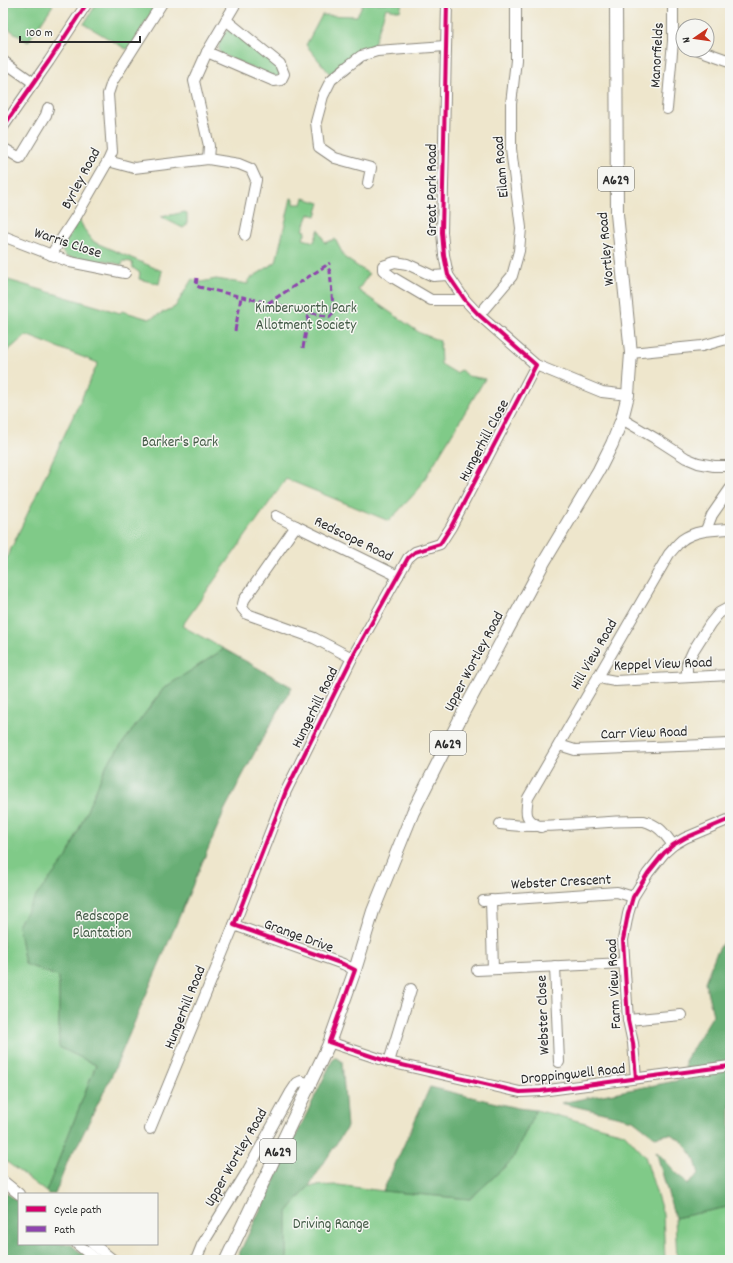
<svg xmlns="http://www.w3.org/2000/svg" width="733" height="1263" viewBox="0 0 733 1263" font-family="Dekko,sans-serif">
	<style>
		.green { fill: #80ca88; stroke: #567a5a }
		.forest { fill: #68ae74; stroke: #4a6c50 }
		.lines { fill: none; stroke-linecap: round; stroke-linejoin: round }
		.minor-casing { stroke: #8c887c; stroke-width: 12 }
		.major-casing { stroke: #8c887c; stroke-width: 14 }
		.minor { stroke: #fff; stroke-width: 10 }
		.major { stroke: #fff; stroke-width: 12 }
		.quiet { stroke: #8e44ad; stroke-width: 3; stroke-dasharray: 6 3; stroke-linecap: butt }
		.cycleway-casing { stroke: #f6f6f2; stroke-width: 6 }
		.cycleway { stroke: #d6006c; stroke-width: 4 }
		.labels { text-anchor: middle; stroke-width: 3; stroke-linejoin: round; paint-order: stroke }
		.shield { fill: #f6f6f2; stroke: #686867; stroke-width: 1 }
		.shield-label { font-size: 14px; font-weight: bold; fill: #2b2b2b }
		.street-label { font-size: 15px; fill: #2b2b2b; stroke: #f6f6f2 }
		.park-label { font-size: 15px; fill: #445b47; stroke: #f6f6f2 }
	</style>
	<rect width="100%" height="100%" fill="#f6f6f2"/>
	<filter id="ink" filterUnits="userSpaceOnUse"><feTurbulence type="fractalNoise" baseFrequency=".025" numOctaves="2"/><feDisplacementMap in="SourceGraphic" scale="8" xChannelSelector="R" yChannelSelector="G"/><feConvolveMatrix kernelMatrix="1 2 1 2 8 2 1 2 1" color-interpolation-filters="sRGB"/></filter>
	<filter id="wash" filterUnits="userSpaceOnUse"><feTurbulence type="fractalNoise" baseFrequency=".012" numOctaves="4" result="noise"/><feDisplacementMap in="SourceGraphic" scale="16" xChannelSelector="R" yChannelSelector="G"/><feGaussianBlur stdDeviation="0.9" result="paint"/><feColorMatrix in="noise" values="0 0 0 0 0 0 0 0 0 0 0 0 0 0 0 0 0 1.4 0 .05"/><feComposite in="paint" operator="in"/></filter>
	<g filter="url(#wash)">
		<rect width="100%" height="100%" fill="#eee6cc"/>
		<!-- green -->
		<g class="green">
			<path d="M3,3H50L53,5L28,42L3,25V11L5,7L3,6Z"/>
			<path d="M97,3H157L131,47L126,49L84,24Z"/>
			<path d="M363,3H402L400,11L386,8L374,44L355,54L330,74L306,45L322,15L357,16Z"/>
			<path d="M229,29L233,30L280,70V75L275,78L221,54C215,47 222,34 229,29Z"/>
			<path d="M291,198L294,199V204H302L304,198L320,203L316,216L309,214L303,230L306,231L303,239L314,242L319,229L325,243L335,239L345,258L369,274L358,290L420,333L440,341L441,364L456,373L461,370L468,376L485,379L418,490L389,521L286,479L182,626L224,649L164,688L107,764L67,857L37,895L18,925L25,964L59,977V1047L96,1065L46,1192L3,1159V566L98,363L26,335L3,355V291L8,280L120,313L122,311L149,319L175,307L192,279L201,282L216,279L248,284V280L276,262Z"/>
			<path d="M185,212L187,214V225L183,228L161,217Z"/>
			<path d="M79,219L84,229L94,242L162,271L159,284L139,279L140,273L133,268L132,262L123,261L122,265L104,260L99,265L65,256L62,251V248Z"/>
			<path d="M536,1110L624,1133L645,1156L663,1214L665,1260H287V1212L309,1186L338,1185L383,1191L470,1199L512,1160Z"/>
			<path d="M730,1187V1260H677L675,1218L727,1207Z"/>
		</g>
		<!-- forest -->
		<g class="forest">
			<path d="M224,649L292,687L255,752L225,809L112,1075L79,1142L69,1158L55,1194H48L46,1192L96,1065L59,1047V977L25,964L18,925L37,895L67,857L107,764L164,688Z"/>
			<path d="M730,930V1187L727,1207L675,1218L656,1151L687,1184L699,1174L694,1157L681,1140L670,1134L655,1137L633,1120L561,1103L686,1079L685,1061L713,1015L705,982L715,956Z"/>
			<path d="M334,1057L342,1061L347,1127L309,1186L287,1212V1260H236Z"/>
			<path d="M430,1087L517,1108L536,1110L512,1160L470,1199L383,1191Z"/>
			<path d="M3,1190L19,1203V1244H70L90,1260H3Z"/>
		</g>
	</g>
	<g filter="url(#ink)">
		<g class="lines">
			<!-- minor casing -->
			<g class="minor-casing">
				<g id="minor">
					<path d="M447,3L442,232L444,255L448,275L465,300L479,315L536,365L602,392L628,395"/>
					<path d="M699,50L730,61"/>
					<path d="M207,52L274,81L281,80L284,74L280,64L226,20"/>
					<path d="M3,61L34,83"/>
					<path d="M667,109L673,41V3"/>
					<path d="M3,127L49,61L87,3"/>
					<path d="M3,148L20,158L46,115L48,108"/>
					<path d="M208,159L209,146L194,81L207,52L236,3"/>
					<path d="M108,161L134,168L208,159L239,164L251,169L256,180L245,235"/>
					<path d="M368,183L371,168L335,158L319,147L316,122L323,96L331,80L348,66L361,56L377,51L445,46"/>
					<path d="M3,236L70,262L125,273"/>
					<path d="M51,255L77,215L108,161L112,152L108,94L112,82L162,3"/>
					<path d="M448,275L433,276L407,264L395,262L383,266V270L392,277L431,300H465"/>
					<path d="M479,315L512,276L519,251L521,228L511,149V104L516,60V3"/>
					<path d="M631,353L702,346L730,338"/>
					<path d="M622,419L658,440L686,458L698,463L714,466H730"/>
					<path d="M276,516L296,526"/>
					<path d="M706,530L712,515L730,489"/>
					<path d="M352,658L314,638L247,614L242,608L244,600L296,526L398,576"/>
					<path d="M598,676L604,679L615,681L730,675"/>
					<path d="M687,677V664L693,651L710,624L719,613L730,607"/>
					<path d="M559,745L575,750L730,744"/>
					<path d="M500,824C548,830 596,820 644,821C660,826 664,833 673,845"/>
					<path d="M541,827C525,820 525,814 528,798L669,554C673,550 677,544 682,540C695,530 714,530 730,529"/>
					<path d="M491,900L493,969"/>
					<path d="M483,901L617,892L633,897"/>
					<path d="M234,925L343,964L355,970"/>
					<path d="M555,966L559,1062"/>
					<path d="M477,970L624,963"/>
					<path d="M628,1020L681,1015"/>
					<path d="M329,1042L389,1062L520,1092L541,1091L730,1066"/>
					<path d="M389,1062L411,989"/>
					<path d="M636,1078L633,1043L628,1020L623,940L628,914L633,897L648,873L664,853L673,845L685,838L730,819"/>
					<path d="M150,1129L234,925L286,791L352,658L408,558L415,552L440,544L451,527L536,365"/>
					<path d="M3,1181L19,1194"/>
					<path d="M77,1244L97,1260"/>
					<path d="M93,1244L113,1260"/>
					<path d="M196,1260L202,1245L248,1170L291,1092L297,1083L301,1081L310,1084"/>
				</g>
			</g>
			<!-- major casing -->
			<g class="major-casing">
				<path id="major" d="M226,1260L328,1046L355,970L373,911L413,812L463,713L544,562L599,470L612,444L622,419L628,395L631,353L617,214L616,3"/>
			</g>
			<!-- minor -->
			<use href="#minor" class="minor"/>
			<!-- major -->
			<use href="#major" class="major"/>
			<!-- quiet -->
			<g class="quiet">
				<path d="M197,278L196,285L199,287L330,317L333,313V306L330,271L326,266"/>
				<path d="M268,303L330,263"/>
				<path d="M235,331L241,297"/>
				<path d="M303,348L309,313"/>
				<path d="M730,1038V1042"/>
			</g>
			<!-- cycleway casing -->
			<g class="cycleway-casing">
				<g id="cycleway">
					<path d="M447,3L442,232L444,255L448,275L465,300L479,315L536,365L451,527L440,544L415,552L408,558L352,658L286,791L234,925L343,964L355,970L329,1042L389,1062L520,1092L541,1091L730,1066"/>
					<path d="M3,127L49,61L87,3"/>
					<path d="M636,1078L633,1043L628,1020L623,940L628,914L633,897L648,873L664,853L673,845L685,838L730,819"/>
				</g>
			</g>
			<!-- cycleway -->
			<use href="#cycleway" class="cycleway"/>
		</g>
	</g>
	<g class="labels">
		<!-- shield labels -->
		<g class="shield">
			<rect x="598" y="167" width="36" height="24" rx="3"/>
			<rect x="430" y="731" width="36" height="24" rx="3"/>
			<rect x="260" y="1139" width="36" height="24" rx="3"/>
		</g>
		<g class="shield-label">
			<text x="616" y="184">A629</text>
			<text x="448" y="748">A629</text>
			<text x="278" y="1156">A629</text>
		</g>
		<!-- street labels -->
		<g class="street-label">
			<text transform="translate(656 55) rotate(-87)" y="5">Manorfields</text>
			<text transform="translate(500 167) rotate(-95)" y="5">Eilam Road</text>
			<text transform="translate(80 178) rotate(-62)" y="5">Byrley Road</text>
			<text transform="translate(431 190) rotate(-90)" y="5">Great Park Road</text>
			<text transform="translate(68 242) rotate(18)" y="5">Warris Close</text>
			<text transform="translate(605 249) rotate(-95)" y="5">Wortley Road</text>
			<text transform="translate(483 440) rotate(-62)" y="5">Hungerhill Close</text>
			<text transform="translate(354 538) rotate(26)" y="5">Redscope Road</text>
			<text transform="translate(593 654) rotate(-60)" y="5">Hill View Road</text>
			<text transform="translate(473 661) rotate(-62)" y="5">Upper Wortley Road</text>
			<text transform="translate(663 663) rotate(-2)" y="5">Keppel View Road</text>
			<text transform="translate(314 707) rotate(-64)" y="5">Hungerhill Road</text>
			<text transform="translate(644 732) rotate(-2)" y="5">Carr View Road</text>
			<text transform="translate(561 881) rotate(-3)" y="5">Webster Crescent</text>
			<text transform="translate(299 935) rotate(20)" y="5">Grange Drive</text>
			<text transform="translate(613 984) rotate(-93)" y="5">Farm View Road</text>
			<text transform="translate(184 1007) rotate(-68)" y="5">Hungerhill Road</text>
			<text transform="translate(542 1015) rotate(-92)" y="5">Webster Close</text>
			<text transform="translate(573 1073) rotate(-6)" y="5">Droppingwell Road</text>
			<text transform="translate(235 1157) rotate(-60)" y="5">Upper Wortley Road</text>
		</g>
		<!-- park labels -->
		<g class="park-label">
			<text x="306" y="312">Kimberworth Park<tspan x="306" dy="17">Allotment Society</tspan></text>
			<text x="180" y="446">Barker's Park</text>
			<text x="102" y="920">Redscope<tspan x="102" dy="17">Plantation</tspan></text>
			<text x="331" y="1228">Driving Range</text>
		</g>
	</g>
	<!-- margin -->
	<rect width="733" height="1263" fill="none" stroke="#f6f6f2" stroke-width="16"/>
	<!-- legend -->
	<rect x="18" y="1193" width="140" height="52" fill="#f6f6f2" stroke="#a5a5a2"/>
	<rect x="26" y="1206" width="20" height="6" fill="#d6006c" stroke="#a5a5a2"/>
	<text x="54" y="1213" font-size="12" fill="#2b2b2b">Cycle path</text>
	<rect x="26" y="1226" width="20" height="6" fill="#8e44ad" stroke="#a5a5a2"/>
	<text x="54" y="1233" font-size="12" fill="#2b2b2b">Path</text>
	<!-- north arrow -->
	<g transform="translate(695 38) rotate(257)"><circle r="19" fill="#f6f6f2" stroke="#a5a5a2"/>
	<path d="M0-3L7 15L0 10L-7 15Z" fill="#c8321e"/>
	<text y="-6" font-size="11" font-weight="bold" text-anchor="middle" fill="#2b2b2b">N</text>
	</g>
	<!-- scale -->
	<path d="M20 36v6h120v-6" fill="none" stroke="#2b2b2b" stroke-width="2"/>
	<text x="26" y="36" font-size="12" fill="#2b2b2b" stroke="#f6f6f2" stroke-width="3" paint-order="stroke">100 m</text>
</svg>
